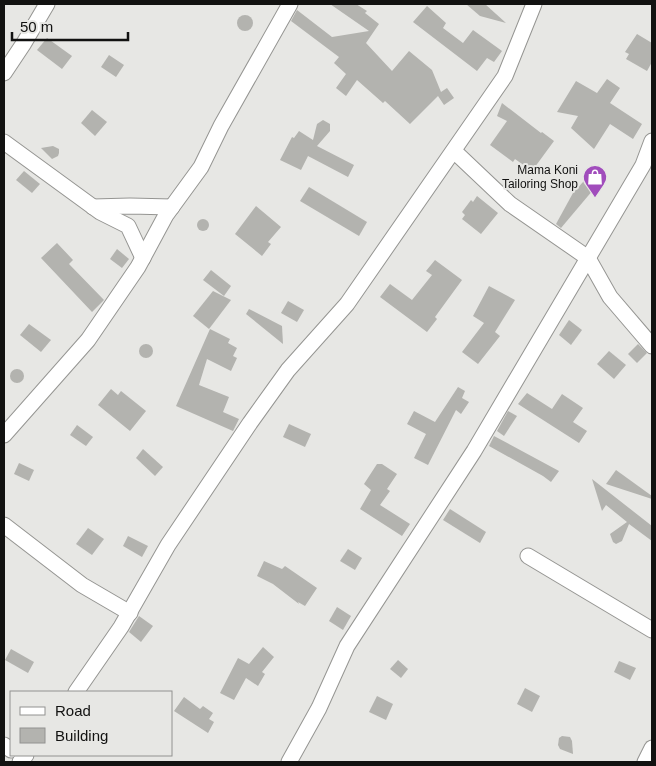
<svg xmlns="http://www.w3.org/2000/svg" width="656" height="766" viewBox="0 0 656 766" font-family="Arial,sans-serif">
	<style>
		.building { fill: #b3b3af }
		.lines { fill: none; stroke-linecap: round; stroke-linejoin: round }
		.street-casing { stroke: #959592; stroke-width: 17 }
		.street { stroke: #fff; stroke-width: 15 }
		.labels { text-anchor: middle; stroke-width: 4; stroke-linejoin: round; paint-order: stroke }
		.poi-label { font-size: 12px; fill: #121211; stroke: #e7e7e4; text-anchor: end }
	</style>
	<rect width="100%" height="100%" fill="#e7e7e4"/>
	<!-- building -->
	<g class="building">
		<path d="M330,4H356L367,11L365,13L379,24L366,43L392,71L409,51L432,70L441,92L447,88L454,98L444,105L438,96L410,124L385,101L383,103L357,80L346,96L336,88L346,74L334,63L339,57L291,21L297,10L332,37L369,31Z"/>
		<path d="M466,4H485L506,23L480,16Z"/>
		<path d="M427,6L446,23L443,28L463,43L473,30L502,51L494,62L487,58L477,71L413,22Z"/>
		<circle cx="245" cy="23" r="8"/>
		<path d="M637,34L652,43V62L647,71L626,59L629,54L625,52Z"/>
		<path d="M47,38L72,56L62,69L37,50Z"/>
		<path d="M109,55L124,65L116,77L101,67Z"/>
		<path d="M607,79L620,88L610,103L642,124L633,139L610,124L594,149L571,128L578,116L557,112L576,81L597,93Z"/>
		<path d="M502,103L541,133L542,132L554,141L532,171L515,159L513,162L490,145L507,121L497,116Z"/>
		<path d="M92,110L107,122L95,136L81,123Z"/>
		<path d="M323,120L330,124V131L317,146L354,165L348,177L308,156L301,170L280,160L292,137L294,138L299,131L313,140L317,124Z"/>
		<path d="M53,146L59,149V153L58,156L52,159L41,148Z"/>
		<path d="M594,170L604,177L561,228L556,224L573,193Z"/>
		<path d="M24,171L40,184L32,193L16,180Z"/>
		<path d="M309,187L367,222L359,236L300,201Z"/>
		<path d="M477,196L498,213L481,234L462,219L465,215L462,212L471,200L473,202Z"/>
		<path d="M256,206L281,227L268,242L271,244L262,256L235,234Z"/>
		<circle cx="203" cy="225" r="6"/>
		<path d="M57,243L73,260L69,264L104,300L92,312L41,258Z"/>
		<path d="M117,249L129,259L122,268L110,259Z"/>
		<path d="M435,260L462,280L435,317L437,319L427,332L380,297L390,284L412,300L432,275L426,271Z"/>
		<path d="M211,270L231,286L224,296L203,280Z"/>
		<path d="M489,286L515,300L495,332L500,336L478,364L462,352L484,323L473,316Z"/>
		<path d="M213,291L231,300L209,329L193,316Z"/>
		<path d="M288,301L304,310L297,322L281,313Z"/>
		<path d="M249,309L282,326L283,344L246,314Z"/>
		<path d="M569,320L582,330L571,345L559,335Z"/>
		<path d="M29,324L51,340L41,352L20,335Z"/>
		<path d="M210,329L230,339L228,343L237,348L233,356L237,358L231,371L207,359L199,385L229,397L223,412L239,419L233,431L176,406Z"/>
		<path d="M638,344L647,353L637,363L628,354Z"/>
		<circle cx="146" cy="351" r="7"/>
		<path d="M609,351L626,365L614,379L597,364Z"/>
		<circle cx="17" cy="376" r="7"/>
		<path d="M458,387L465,391L462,398L469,402L461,414L456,410L428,465L414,458L426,434L407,424L414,411L435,422Z"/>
		<path d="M111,389L118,395L121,391L146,411L130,431L98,405Z"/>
		<path d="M527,393L552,409L562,394L583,408L573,422L587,431L579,443L518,404Z"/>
		<path d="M508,411L517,416L504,436L497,431Z"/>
		<path d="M289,424L311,434L305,447L283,437Z"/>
		<path d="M77,425L93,437L86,446L70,435Z"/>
		<path d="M494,436L559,471L551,482L543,476L489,446Z"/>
		<path d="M143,449L163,467L155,476L136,458Z"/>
		<path d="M19,463L34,470L29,481L14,474Z"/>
		<path d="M377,464H382L397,474L387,489L390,491L380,505L410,524L402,536L360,509L371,490L364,484Z"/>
		<path d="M616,470L652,496V499L606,484Z"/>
		<path d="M592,479L652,526V541L629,524L622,541L616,544L613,542L610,534L627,522L606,505L602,511Z"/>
		<path d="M450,509L486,532L480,543L443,520Z"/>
		<path d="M88,528L104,539L92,555L76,544Z"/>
		<path d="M128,536L148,546L142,557L123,546Z"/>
		<path d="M348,549L362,558L355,570L340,561Z"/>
		<path d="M264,561L282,569L285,566L317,588L305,606L298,602L299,604L273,584L257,576Z"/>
		<path d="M337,607L351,616L343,630L329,621Z"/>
		<path d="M139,616L153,626L141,642L129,632Z"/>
		<path d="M263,647L274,657L262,672L265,674L258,686L246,678L234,700L220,693L238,658L249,664Z"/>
		<path d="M11,649L34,662L28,673L5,660Z"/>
		<path d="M398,660L408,669L401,678L390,669Z"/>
		<path d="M619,661L636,668L630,680L614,672Z"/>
		<path d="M525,688L540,696L532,712L517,704Z"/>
		<path d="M377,696L393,704L386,720L369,712Z"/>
		<path d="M184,697L200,709L203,706L213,713L209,719L214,722L208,733L174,711Z"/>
		<path d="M562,736L570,737L572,741L573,754L560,749L558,745L559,738Z"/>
	</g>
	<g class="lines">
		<!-- street casing -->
		<g class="street-casing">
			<g id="street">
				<path d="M4,73L24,43L47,4"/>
				<path d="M4,142L100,212L128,226L143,258"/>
				<path d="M454,151L510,204L588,258L610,297L652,346"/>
				<path d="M93,207L130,206L172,207"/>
				<path d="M4,435L88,340L138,267L166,215L201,167L221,126L290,4"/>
				<path d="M4,525L82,585L130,613"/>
				<path d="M528,556L652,630"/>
				<path d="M76,692L121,627L168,545L250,423L288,370L347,304L505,76L534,4"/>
				<path d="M4,745L11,750"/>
				<path d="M20,762L26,755"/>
				<path d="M289,762L319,708L347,646L474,451L643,165L652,141"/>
				<path d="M645,762L652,748"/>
			</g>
		</g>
		<!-- street -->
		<use href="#street" class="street"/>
	</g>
	<!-- icons -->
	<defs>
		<g id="shop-pin" transform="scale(1.25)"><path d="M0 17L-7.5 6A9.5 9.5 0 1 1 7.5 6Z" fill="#a14dbc" stroke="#e7e7e4"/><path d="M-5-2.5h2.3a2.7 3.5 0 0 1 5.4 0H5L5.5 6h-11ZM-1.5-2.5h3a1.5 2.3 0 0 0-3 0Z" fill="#fff"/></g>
	</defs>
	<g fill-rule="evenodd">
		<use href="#shop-pin" x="595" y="177"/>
	</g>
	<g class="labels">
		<!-- poi labels -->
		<g class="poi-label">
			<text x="578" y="174">Mama Koni<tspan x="578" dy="14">Tailoring Shop</tspan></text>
		</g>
	</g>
	<!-- border -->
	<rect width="656" height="766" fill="none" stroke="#121211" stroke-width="10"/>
	<!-- legend -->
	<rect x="10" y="691" width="162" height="65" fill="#e7e7e4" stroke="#929290"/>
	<rect x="20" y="707" width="25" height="8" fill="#ffffff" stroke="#929290"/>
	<text x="55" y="716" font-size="15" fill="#121211">Road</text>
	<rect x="20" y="728" width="25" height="15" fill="#b3b3af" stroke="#929290"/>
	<text x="55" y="741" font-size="15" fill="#121211">Building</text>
	<!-- scale -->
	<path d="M12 32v8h116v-8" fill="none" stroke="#121211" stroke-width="2.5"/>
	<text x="20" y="32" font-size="15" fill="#121211" stroke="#e7e7e4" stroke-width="4" paint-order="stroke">50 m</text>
</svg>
